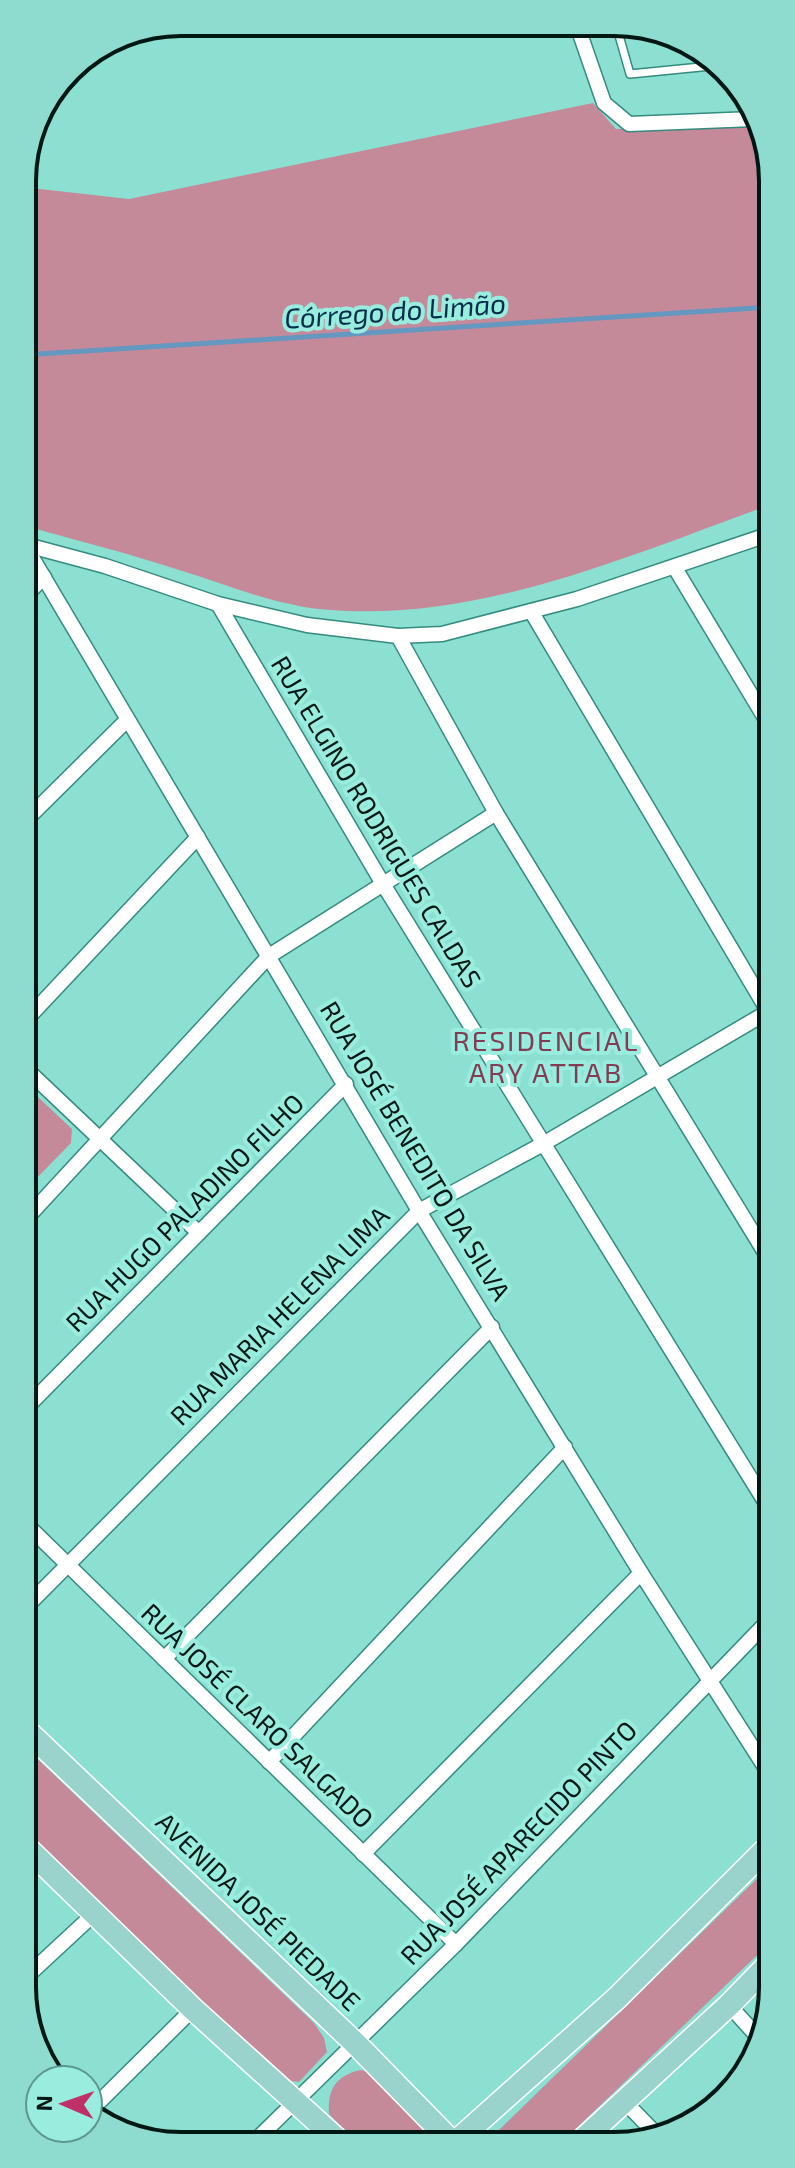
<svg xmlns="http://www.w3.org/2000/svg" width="795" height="2168" viewBox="0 0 795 2168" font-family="'Exo 2',sans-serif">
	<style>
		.green { fill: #c48a99 }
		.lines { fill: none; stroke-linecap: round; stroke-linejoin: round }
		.stream { stroke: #6498c0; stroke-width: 5 }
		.service-casing { stroke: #348b7f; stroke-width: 10 }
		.minor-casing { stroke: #348b7f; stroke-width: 17 }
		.primary-casing { stroke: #fff; stroke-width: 25 }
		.service { stroke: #fff; stroke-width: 7 }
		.minor { stroke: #fff; stroke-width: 14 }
		.primary { stroke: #99d3cb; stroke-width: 22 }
		.labels { text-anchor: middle; stroke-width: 8; stroke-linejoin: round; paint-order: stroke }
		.street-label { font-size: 26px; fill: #001814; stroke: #99eddf }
		.water-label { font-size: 28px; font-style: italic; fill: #032f4a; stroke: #99eddf }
		.neighbourhood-label { font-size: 28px; letter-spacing: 2px; fill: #833c52; stroke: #99eddf }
		.rim { fill: none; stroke: #001814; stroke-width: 4 }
	</style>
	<rect width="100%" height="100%" fill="#8ce0d2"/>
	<!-- green -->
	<g class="green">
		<path d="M593,103L616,129L757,126L770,149V505C627,556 475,625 319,609C272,604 225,584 179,570C131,554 82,542 33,528L23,529L22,187L129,199Z"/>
		<path d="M24,1084L72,1129L71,1143L24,1191Z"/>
		<path d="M25,1747L314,2023L324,2038L327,2052L299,2082L282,2080L25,1832Z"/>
		<path d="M772,1864L773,1940L561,2143H514L498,2131Z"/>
		<path d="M360,2070L375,2073L431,2132L412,2143H357L329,2114C327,2089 336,2076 360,2070Z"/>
	</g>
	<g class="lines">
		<!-- stream -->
		<path class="stream" d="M23,355L770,307"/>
		<!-- service casing -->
		<g class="service-casing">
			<path id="service" d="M616,25L630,74L721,65"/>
		</g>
		<!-- minor casing -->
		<g class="minor-casing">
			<g id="minor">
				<path d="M577,25L604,103L629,124L753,119"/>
				<path d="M23,544L105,566L218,604L307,625L398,636L442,634L577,599L770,534"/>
				<path d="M24,544L419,1211L641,1573L772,1778"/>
				<path d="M675,568L771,728"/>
				<path d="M23,598L44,577"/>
				<path d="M218,604L383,884L772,1513"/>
				<path d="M531,611L771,1016"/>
				<path d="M398,636L496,813L772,1264"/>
				<path d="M23,823L126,721"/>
				<path d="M24,1022L198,837"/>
				<path d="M24,1067L199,1233"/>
				<path d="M24,1221L269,956L496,813"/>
				<path d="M24,1410L346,1084"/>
				<path d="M24,1522L456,1944"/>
				<path d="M25,1608L419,1211L543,1144L771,1010"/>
				<path d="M164,1659L492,1327"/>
				<path d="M269,1762L565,1447"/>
				<path d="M363,1854L641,1573"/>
				<path d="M25,1978L95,1913"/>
				<path d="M729,2005L757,2036"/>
				<path d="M624,2101L658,2136"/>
				<path d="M90,2111L193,2009"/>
				<path d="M253,2143L456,1944L772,1617"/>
			</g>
		</g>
		<!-- primary casing -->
		<g class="primary-casing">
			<g id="primary">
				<path d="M25,1729L356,2044L450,2140"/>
				<path d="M25,1846L193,2009L341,2143"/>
				<path d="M458,2140L617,1998L772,1843"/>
				<path d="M579,2143L729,2005L773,1960"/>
			</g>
		</g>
		<!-- service -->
		<use href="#service" class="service"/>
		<!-- minor -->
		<use href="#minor" class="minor"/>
		<!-- primary -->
		<use href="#primary" class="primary"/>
	</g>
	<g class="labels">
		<!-- street labels -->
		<g class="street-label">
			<text transform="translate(376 822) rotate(59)" y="9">RUA ELGINO RODRIGUES CALDAS</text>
			<text transform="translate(415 1151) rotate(59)" y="9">RUA JOSÉ BENEDITO DA SILVA</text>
			<text transform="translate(185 1213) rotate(-45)" y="9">RUA HUGO PALADINO FILHO</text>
			<text transform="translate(280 1316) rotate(-45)" y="9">RUA MARIA HELENA LIMA</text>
			<text transform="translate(257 1716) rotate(44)" y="9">RUA JOSÉ CLARO SALGADO</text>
			<text transform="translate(519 1843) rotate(-46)" y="9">RUA JOSÉ APARECIDO PINTO</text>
			<text transform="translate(258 1912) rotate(44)" y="9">AVENIDA JOSÉ PIEDADE</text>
		</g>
		<!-- water labels -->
		<g class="water-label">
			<text transform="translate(395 311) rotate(-4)" y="10">Córrego do Limão</text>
		</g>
		<!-- neighbourhood labels -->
		<g class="neighbourhood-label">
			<text x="546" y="1051">RESIDENCIAL<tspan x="546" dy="32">ARY ATTAB</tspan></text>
		</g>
	</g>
	<!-- crop -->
	<path d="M0 0H795V2168H0ZM181 36H614A145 145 0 0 1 759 181V1987A145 145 0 0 1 614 2132H181A145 145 0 0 1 36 1987V181A145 145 0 0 1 181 36Z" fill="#8ddccf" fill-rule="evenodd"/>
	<path class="rim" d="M181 36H614A145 145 0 0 1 759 181V1987A145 145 0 0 1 614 2132H181A145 145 0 0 1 36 1987V181A145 145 0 0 1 181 36Z"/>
	<!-- north arrow -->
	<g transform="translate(64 2104) rotate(272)"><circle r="38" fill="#99eddf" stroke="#5c988e" stroke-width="2"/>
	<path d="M0-6L14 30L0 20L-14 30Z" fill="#be3166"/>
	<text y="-12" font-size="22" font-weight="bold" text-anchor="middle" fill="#001814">N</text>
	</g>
</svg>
